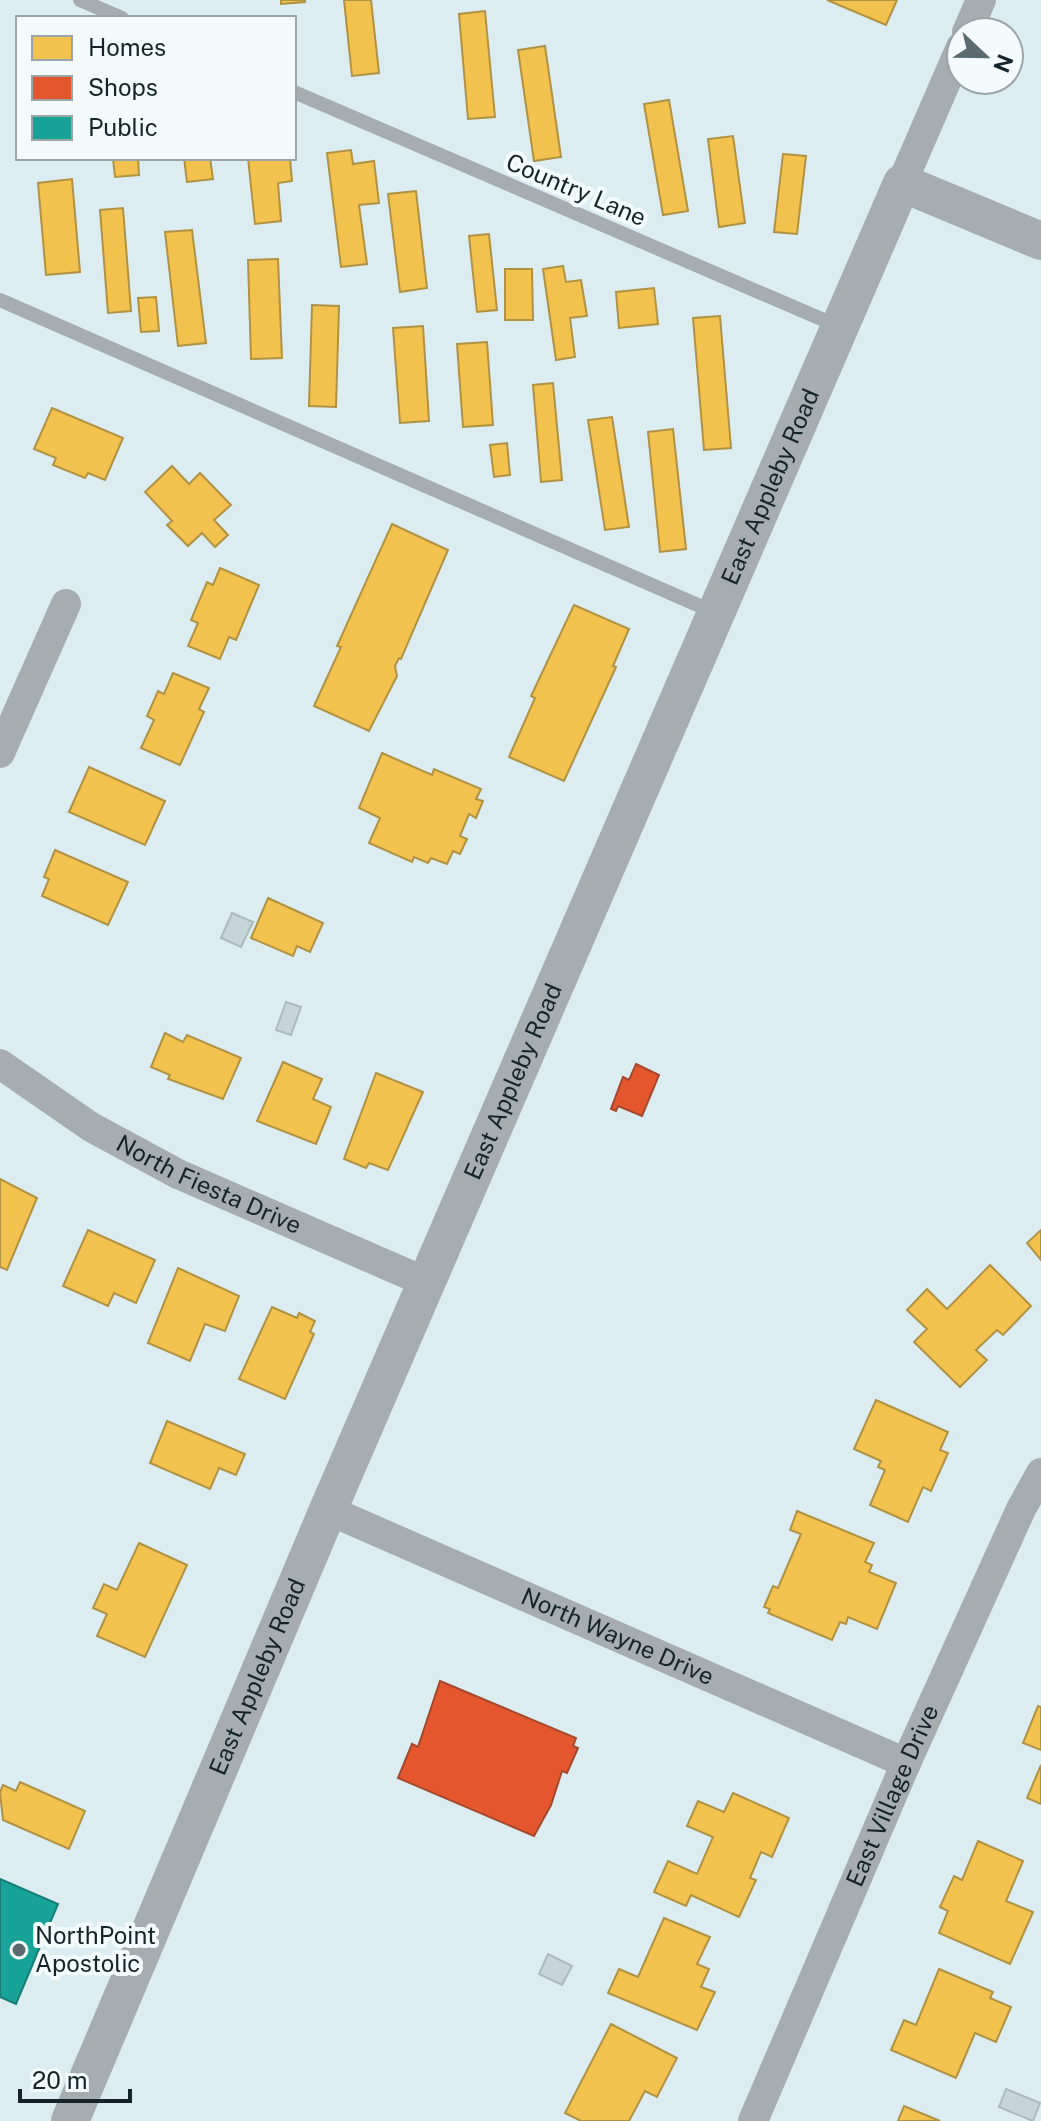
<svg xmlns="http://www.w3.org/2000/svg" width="1041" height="2121" viewBox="0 0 1041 2121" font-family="'Public Sans',sans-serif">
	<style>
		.homes { fill: #f2c14e; stroke: #b09243; stroke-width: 2 }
		.shops { fill: #e4572e; stroke: #a6482c; stroke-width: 2 }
		.public { fill: #17a398; stroke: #167d76; stroke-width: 2 }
		.building { fill: #c6d5da; stroke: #abbabe; stroke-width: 2 }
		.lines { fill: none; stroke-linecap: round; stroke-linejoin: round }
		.service { stroke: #a5adb0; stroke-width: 14 }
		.minor { stroke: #a5adb0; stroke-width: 30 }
		.tertiary { stroke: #a5adb0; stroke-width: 38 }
		.poi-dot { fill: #5b6a6f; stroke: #f3fbfd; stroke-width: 3 }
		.labels { text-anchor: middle; stroke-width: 8; stroke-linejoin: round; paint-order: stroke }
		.street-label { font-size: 24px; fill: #152428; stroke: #f3fbfd }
		.poi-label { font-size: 24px; fill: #152428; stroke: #f3fbfd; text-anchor: start }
	</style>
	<rect width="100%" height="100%" fill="#dcedf2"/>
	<!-- homes -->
	<g class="homes">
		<path d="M281,0H305V2L281,4Z"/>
		<path d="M344,0H371L379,73L352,76Z"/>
		<path d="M827,0H897L886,25Z"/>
		<path d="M485,11L495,117L468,119L459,14Z"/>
		<path d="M545,46L561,157L534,161L518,50Z"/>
		<path d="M669,100L688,211L663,215L644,104Z"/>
		<path d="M733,136L745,223L719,227L708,139Z"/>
		<path d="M351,150L353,164L374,161L379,203L359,205L367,264L341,267L327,153Z"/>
		<path d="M783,154L806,156L797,234L774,232Z"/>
		<path d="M113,158H138L139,175L115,177Z"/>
		<path d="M184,158H210L213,179L187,182Z"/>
		<path d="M248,158H290L292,181L278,183L281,221L255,224Z"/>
		<path d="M72,179L80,272L46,275L38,183Z"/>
		<path d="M416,191L427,288L400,292L388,194Z"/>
		<path d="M123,208L131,311L108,313L100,210Z"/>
		<path d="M192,230L206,343L178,346L165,232Z"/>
		<path d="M489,234L497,310L477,312L469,236Z"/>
		<path d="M278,259L282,358L251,359L248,260Z"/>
		<path d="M563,266L566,282L581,280L587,316L570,318L575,357L556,360L543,269Z"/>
		<path d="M505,269H532L533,320H505Z"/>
		<path d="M654,288L658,324L619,328L616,292Z"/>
		<path d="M156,297L159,331L141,332L138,298Z"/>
		<path d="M312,305L339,306L336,407L309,406Z"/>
		<path d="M720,316L731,448L704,450L693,318Z"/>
		<path d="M423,326L429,421L400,423L393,328Z"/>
		<path d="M487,342L493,425L463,427L457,344Z"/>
		<path d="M553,383L562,480L541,482L533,385Z"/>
		<path d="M52,408L123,438L105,480L88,473L85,478L53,465L56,458L34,449Z"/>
		<path d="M612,417L629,527L605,530L588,420Z"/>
		<path d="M673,429L686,549L660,552L648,432Z"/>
		<path d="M507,443L510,475L494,477L490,445Z"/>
		<path d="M172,466L189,484L200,473L231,505L214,520L228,535L215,547L202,533L188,546L167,525L172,521L145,492Z"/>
		<path d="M392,524L448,550L401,659L399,658L395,666L397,676L369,731L314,706L341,647L337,646Z"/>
		<path d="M220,568L259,585L236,640L229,637L220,659L188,646L198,623L191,620L207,582L213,585Z"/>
		<path d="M574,605L629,629L613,666L616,667L564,781L509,757L535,698L531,696Z"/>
		<path d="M173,673L209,688L199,709L204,712L180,765L141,748L154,720L147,716L158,691L164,694Z"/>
		<path d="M382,753L432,775L434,769L481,789L476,799L483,801L476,818L469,814L460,836L467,839L460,854L453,851L447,864L431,858L428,863L414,857L412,862L369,843L380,818L359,808Z"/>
		<path d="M89,767L165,801L145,845L69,812Z"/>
		<path d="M55,850L128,882L108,925L42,896L49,879L44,877Z"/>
		<path d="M268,898L323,923L310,952L297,946L293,956L251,938Z"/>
		<path d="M165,1033L183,1042L187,1035L241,1058L223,1099L168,1079L170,1075L151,1067Z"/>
		<path d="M283,1062L322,1079L313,1099L331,1107L316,1144L257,1121Z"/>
		<path d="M376,1073L423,1092L388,1170L369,1163L366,1168L344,1159Z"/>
		<path d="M0,1179L37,1198L7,1270L0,1267Z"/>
		<path d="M88,1230L155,1260L136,1303L114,1293L108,1306L63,1286Z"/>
		<path d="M1041,1230V1260L1027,1243Z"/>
		<path d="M990,1265L1031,1306L1003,1335L997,1330L976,1350L987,1360L960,1387L914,1342L927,1329L907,1310L927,1289L947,1309Z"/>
		<path d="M178,1268L239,1296L225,1331L205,1324L190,1361L148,1343Z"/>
		<path d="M272,1307L297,1318L299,1313L315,1321L310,1332L314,1334L285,1399L239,1379Z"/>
		<path d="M876,1400L948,1432L940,1450L948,1453L931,1491L923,1487L908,1522L870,1505L885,1470L878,1467L881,1461L854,1449Z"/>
		<path d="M167,1421L245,1454L236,1475L219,1468L210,1489L150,1463Z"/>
		<path d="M797,1511L874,1543L865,1562L872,1565L869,1572L896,1583L877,1629L848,1617L846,1624L840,1622L832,1640L768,1613L770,1609L764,1607L773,1586L778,1588L801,1534L790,1530Z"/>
		<path d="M139,1543L187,1565L145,1657L97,1636L107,1614L93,1608L104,1584L117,1590Z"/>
		<path d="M1038,1706L1041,1707V1750L1023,1743Z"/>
		<path d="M1041,1765V1804L1027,1798Z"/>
		<path d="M20,1782L85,1811L69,1849L3,1820L0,1792L3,1785L16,1791Z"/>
		<path d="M733,1793L789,1818L772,1857L761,1852L750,1878L756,1880L739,1917L691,1895L686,1906L654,1892L668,1861L697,1874L713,1837L687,1826L698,1801L724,1812Z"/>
		<path d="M978,1841L1023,1861L1006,1901L1033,1912L1010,1964L939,1933L948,1911L940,1907L954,1876L962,1880Z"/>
		<path d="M664,1918L710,1937L697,1964L709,1969L701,1987L715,1992L697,2030L608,1993L619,1969L638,1977Z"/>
		<path d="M939,1969L993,1992L990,1998L1011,2007L996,2042L975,2033L956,2078L891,2050L904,2020L916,2025Z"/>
		<path d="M611,2024L677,2058L657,2097L645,2091L629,2121H581L565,2113Z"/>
		<path d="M904,2106L940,2121H898Z"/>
	</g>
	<!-- shops -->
	<g class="shops">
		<path d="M636,1064L659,1075L642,1116L618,1106L616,1111L611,1109L623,1077L629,1080Z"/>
		<path d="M440,1681L576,1738L573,1746L578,1748L567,1773L562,1771L551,1805L534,1836L398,1778L412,1744L418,1747Z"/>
	</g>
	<!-- public -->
	<path class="public" d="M0,1879L58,1904L16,2004L0,1997Z"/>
	<!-- building -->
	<g class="building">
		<path d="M232,913L253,922L241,947L221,938Z"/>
		<path d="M286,1002L301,1007L291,1035L276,1030Z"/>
		<path d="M548,1954L572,1966L562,1985L539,1974Z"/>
		<path d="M1006,2089L1040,2103L1033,2121L999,2107Z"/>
	</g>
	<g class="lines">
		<!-- service -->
		<g class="service">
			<path d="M80,0L122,18"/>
			<path d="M294,92L840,327"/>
			<path d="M0,300L716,613"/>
		</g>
		<!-- minor -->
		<g class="minor">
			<path d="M967,32L981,0"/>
			<path d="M902,183L961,47"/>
			<path d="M0,753L66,604"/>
			<path id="s1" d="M0,1064L91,1127L178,1174L428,1283"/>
			<path id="s2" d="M328,1510L906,1763"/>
			<path id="s3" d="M753,2121L906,1763L1021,1509L1041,1473"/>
		</g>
		<!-- tertiary -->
		<path class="tertiary" id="s4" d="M70,2121L328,1510L902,183L1041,241"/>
	</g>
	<!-- markers -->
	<circle class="poi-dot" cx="19" cy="1950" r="8"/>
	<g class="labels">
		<!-- street labels -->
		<g class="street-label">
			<text transform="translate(576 190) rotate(23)" y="8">Country Lane</text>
			<text dy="8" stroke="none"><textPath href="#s4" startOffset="1778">East Appleby Road</textPath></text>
			<text dy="8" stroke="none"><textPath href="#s4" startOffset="1130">East Appleby Road</textPath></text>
			<text dy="8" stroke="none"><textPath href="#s1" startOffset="242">North Fiesta Drive</textPath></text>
			<text dy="8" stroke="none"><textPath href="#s2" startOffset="316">North Wayne Drive</textPath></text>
			<text dy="8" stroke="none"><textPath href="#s4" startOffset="482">East Appleby Road</textPath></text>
			<text dy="8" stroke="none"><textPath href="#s3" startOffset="354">East Village Drive</textPath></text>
		</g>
		<!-- poi labels -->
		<g class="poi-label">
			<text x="35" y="1944">NorthPoint<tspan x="35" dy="28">Apostolic</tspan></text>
		</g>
	</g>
	<!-- legend -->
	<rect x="16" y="16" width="280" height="144" fill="#f3fbfd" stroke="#9aa5a8" stroke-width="2"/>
	<rect x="32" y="36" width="40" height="24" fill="#f2c14e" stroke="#9aa5a8" stroke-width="2"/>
	<text x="88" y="56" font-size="24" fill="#152428">Homes</text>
	<rect x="32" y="76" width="40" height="24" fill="#e4572e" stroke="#9aa5a8" stroke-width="2"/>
	<text x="88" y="96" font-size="24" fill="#152428">Shops</text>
	<rect x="32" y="116" width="40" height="24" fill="#17a398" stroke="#9aa5a8" stroke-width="2"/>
	<text x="88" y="136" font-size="24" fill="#152428">Public</text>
	<!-- north arrow -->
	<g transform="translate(985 56) rotate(112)"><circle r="38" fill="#f3fbfd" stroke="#9aa5a8" stroke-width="2"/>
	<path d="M0-6L14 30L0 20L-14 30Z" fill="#5b6a6f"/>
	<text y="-12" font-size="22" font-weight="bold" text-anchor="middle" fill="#152428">N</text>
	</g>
	<!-- scale -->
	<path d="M20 2089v12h110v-12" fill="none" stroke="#152428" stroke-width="4"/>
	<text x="32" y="2089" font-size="24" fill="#152428" stroke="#f3fbfd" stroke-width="6" paint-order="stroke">20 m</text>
</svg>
